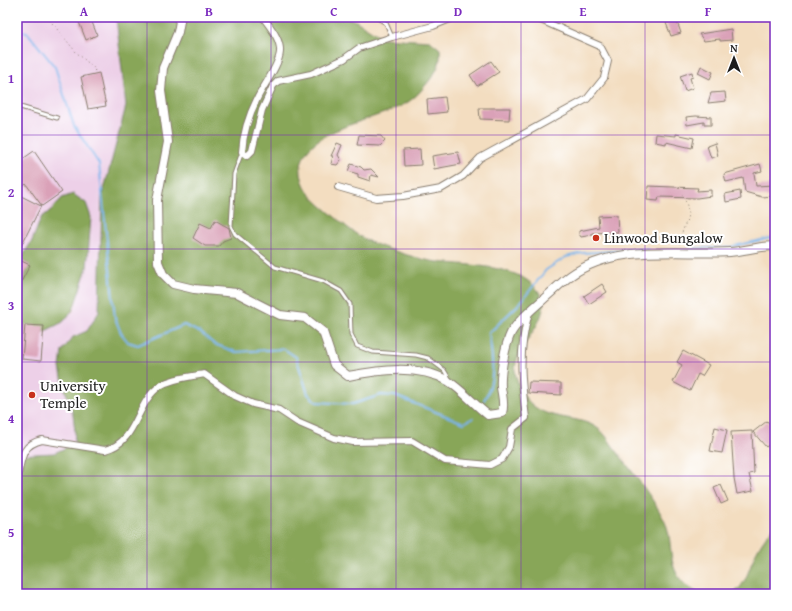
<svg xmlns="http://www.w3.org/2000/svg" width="792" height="611" viewBox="0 0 792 611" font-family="'Gentium Book Plus',serif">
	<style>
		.built { fill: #edd0e8 }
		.forest { fill: #88a659; stroke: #52613a }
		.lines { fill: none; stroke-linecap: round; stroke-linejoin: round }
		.stream { stroke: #7bb5ec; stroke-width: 2 }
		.building { fill: #daa1b8 }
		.service-casing { stroke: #887c6e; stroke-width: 5 }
		.minor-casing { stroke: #887c6e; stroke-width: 8 }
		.tertiary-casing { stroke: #887c6e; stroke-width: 10 }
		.path { stroke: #887c6e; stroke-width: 1; stroke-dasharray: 1 3; stroke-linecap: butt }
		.service { stroke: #fff; stroke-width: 3 }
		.minor { stroke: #fff; stroke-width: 6 }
		.tertiary { stroke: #fff; stroke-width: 8 }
		.grid { fill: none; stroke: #7b2cbf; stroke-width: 1; stroke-opacity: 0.55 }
		.poi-dot { fill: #c8321e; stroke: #fff; stroke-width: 1.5 }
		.labels { text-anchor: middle; stroke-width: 4; stroke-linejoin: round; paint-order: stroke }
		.poi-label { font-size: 15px; fill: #1c1c1c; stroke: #fff; text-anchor: start }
		.neatline { fill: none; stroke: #7b2cbf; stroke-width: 1.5 }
		.grid-label { font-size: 13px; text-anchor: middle; font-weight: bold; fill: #7b2cbf }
	</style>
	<rect width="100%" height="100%" fill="#fff"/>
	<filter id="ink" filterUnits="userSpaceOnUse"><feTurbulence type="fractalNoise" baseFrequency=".025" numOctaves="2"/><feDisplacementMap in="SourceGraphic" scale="8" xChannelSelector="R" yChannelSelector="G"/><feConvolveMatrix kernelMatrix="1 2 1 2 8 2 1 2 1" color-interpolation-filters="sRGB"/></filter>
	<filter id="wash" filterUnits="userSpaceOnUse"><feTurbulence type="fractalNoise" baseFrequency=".012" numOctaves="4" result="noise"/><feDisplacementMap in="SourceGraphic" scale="16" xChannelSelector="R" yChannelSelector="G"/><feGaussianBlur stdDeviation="0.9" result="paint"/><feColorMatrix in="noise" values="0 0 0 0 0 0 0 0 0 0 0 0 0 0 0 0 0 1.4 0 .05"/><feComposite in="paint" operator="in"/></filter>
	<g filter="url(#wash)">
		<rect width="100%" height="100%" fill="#f3ddc0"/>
		<!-- built -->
		<path class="built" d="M17,17H116L126,106L102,197L99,312L87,331L73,337L63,383L73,414L75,431L74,445L54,453L17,455V352L33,337L63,322L74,310L87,268L91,217L86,203L62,198L52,209L41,218L32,241L20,260L30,265L17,292Z"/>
		<!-- forest -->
		<g class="forest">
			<path d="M116,17H344L356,21L383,38L430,41L440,49C441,63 438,69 429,81C424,87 418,95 411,100C383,122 296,126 301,174C304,192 316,201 329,212C341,222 354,234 368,241C387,249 411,257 431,261C462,266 510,263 533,285C566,316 507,345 516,377C533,436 584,403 608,439C625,464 657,500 667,527C672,543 669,560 677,574C682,584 691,589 700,594H17V455L54,453L74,444L75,431L73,414L63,383L60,367L62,351L73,337L87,331L99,312L102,197L126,106Z"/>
			<path d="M73,194L86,203L91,217L87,268L73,310L63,322L33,337L17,352V292L30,265L20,260L32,241L41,218L52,209L62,198Z"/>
			<path d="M775,526V594H731C747,588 750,562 758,549C762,541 769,532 775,526Z"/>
		</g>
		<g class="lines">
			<!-- stream -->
			<g class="stream">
				<path d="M17,31L27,32L55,67L74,126L99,164L115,318L121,333L128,342L138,345L184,325L201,333L214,344L236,352L284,349L296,357L308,394L317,402L353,404L381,395L395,396L464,423L473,418"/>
				<path d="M691,248H725L775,237"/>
				<path d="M484,400C497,379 492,357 489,333L520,303L546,270L566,257L582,253L647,249"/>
			</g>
		</g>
		<g id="blocks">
			<!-- building -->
			<g class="building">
				<path d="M90,17L97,35L86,40L79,22Z"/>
				<path d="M676,19L681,33L671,36L666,23Z"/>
				<path d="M731,29L732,40L720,41V39L704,41L699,34Z"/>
				<path d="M491,61L499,72L477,86L470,75Z"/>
				<path d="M701,66L713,72L710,79L698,73Z"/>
				<path d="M692,72L693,77L690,78L693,88L685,91L680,76Z"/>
				<path d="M99,73L106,106L88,109L81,77Z"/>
				<path d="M725,92L726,101L708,103L711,93Z"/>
				<path d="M445,97L447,112L428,114L427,99Z"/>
				<path d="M479,108H510L509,120L480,119Z"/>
				<path d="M696,116L711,117V125H704V122L687,125L686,117Z"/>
				<path d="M656,134L676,136V134L694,138L692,148L666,142V144L655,142Z"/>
				<path d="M359,135L381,136L385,141L380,146L357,145Z"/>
				<path d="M337,143L342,145L338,155L341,160L337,165L331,164L333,156H331Z"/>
				<path d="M715,143L718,156L711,158L707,146Z"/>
				<path d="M420,149L421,165L404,166L403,150Z"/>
				<path d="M34,151L62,192L42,206L26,184L22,187L17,181V163Z"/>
				<path d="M458,152L461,164L434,169L432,156Z"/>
				<path d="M351,164L361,167L364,170L371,169L379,177L371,175L370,181L358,177V174L348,171Z"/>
				<path d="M760,164L762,171L754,173L756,186L774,185V196L762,197L745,192L743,178L726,182L724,174Z"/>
				<path d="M648,186L698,188L697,191L711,190V196L697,198L659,197L658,201L647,200Z"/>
				<path d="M740,191L741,199L726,202L725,194Z"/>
				<path d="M17,194L41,206L17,254Z"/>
				<path d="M617,215L618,232L592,233V235L581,237L579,234V231L599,227L598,216Z"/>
				<path d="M215,220L229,228L231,238L223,241L219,246H205L193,238L200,223L211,228Z"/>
				<path d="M17,259L30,265L17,290Z"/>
				<path d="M602,284L607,292L589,304L584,296Z"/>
				<path d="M25,325L44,326L41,361L22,359Z"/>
				<path d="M683,351L709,365L702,376L698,374L690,391L673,382L682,365L677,362Z"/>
				<path d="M529,382L561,383V395L528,393Z"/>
				<path d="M767,421L775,430V440L766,447L753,432Z"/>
				<path d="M715,427L727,430L722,453L710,451Z"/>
				<path d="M752,431L754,473L749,474L753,491L737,494L734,478L731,432Z"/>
				<path d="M721,485L728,501L721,504L714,488Z"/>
			</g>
		</g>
	</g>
	<g filter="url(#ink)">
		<use href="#blocks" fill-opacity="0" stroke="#887c6e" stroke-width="1"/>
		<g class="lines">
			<!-- service casing -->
			<g class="service-casing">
				<g id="service">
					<path d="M376,17L386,23L392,37"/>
					<path d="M17,106L57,118"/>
					<path d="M242,152L234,174L231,226L235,234L275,267L323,281L341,291L350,304L351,334L357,346L373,352L416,355L428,358L444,370L450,380"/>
				</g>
			</g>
			<!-- minor casing -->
			<g class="minor-casing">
				<g id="minor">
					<path d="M263,17C270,27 281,39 280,52C279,66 263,86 257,99C249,115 243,135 242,152L247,156L252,151L262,110L273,86L278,81L311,74L344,59L359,48L392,37L433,26L455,17"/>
					<path d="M338,187L376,198L403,196L441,189L463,176L480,158L587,99L604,78L608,61L600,46L534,17"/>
					<path d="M17,479C22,460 20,445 42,440L105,450C138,442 135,403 160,386C172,378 190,377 204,374L235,396L253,404L279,410L297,422L334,438L353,442L412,441L445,461L490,465L502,459L509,447L512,429L526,418C521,378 518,352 529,312"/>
					<path d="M17,511L19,535L17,539"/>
				</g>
			</g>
			<!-- tertiary casing -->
			<g class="tertiary-casing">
				<path id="tertiary" d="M177,17L180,21L178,32L163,68L161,91L168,142L157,200L158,262L163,274L173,284L194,289L237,293L280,315L305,318L323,332L334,365L348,376C380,370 418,364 448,381C462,390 475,405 488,415L502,413C505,404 502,396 501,387C500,373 505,345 511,333C519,319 535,307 547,296C555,289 562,282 570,276C615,243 678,255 730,252C745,251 759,246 775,246"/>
			</g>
			<!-- path -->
			<g class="path">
				<path d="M47,17L76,52L95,69L94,74"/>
				<path d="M679,244C683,221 695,218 682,194"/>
			</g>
			<!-- service -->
			<use href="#service" class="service"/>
			<!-- minor -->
			<use href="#minor" class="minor"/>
			<!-- tertiary -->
			<use href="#tertiary" class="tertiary"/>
		</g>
	</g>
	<!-- grid -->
	<path class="grid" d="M147,17V594M271,17V594M396,17V594M521,17V594M645,17V594M17,135H775M17,249H775M17,362H775M17,476H775"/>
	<!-- markers -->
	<g class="poi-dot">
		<circle cx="596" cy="238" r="4"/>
		<circle cx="32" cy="395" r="4"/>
	</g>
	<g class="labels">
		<!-- poi labels -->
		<g class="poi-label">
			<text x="604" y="243">Linwood Bungalow</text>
			<text x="40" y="391">University<tspan x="40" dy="17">Temple</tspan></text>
		</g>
	</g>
	<!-- margin -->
	<rect width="792" height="611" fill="none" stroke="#fff" stroke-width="44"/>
	<!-- north arrow -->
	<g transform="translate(734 58)" stroke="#ffffff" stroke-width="3" paint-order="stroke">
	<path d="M0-3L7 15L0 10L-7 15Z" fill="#1c1c1c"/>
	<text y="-6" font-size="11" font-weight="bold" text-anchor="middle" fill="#1c1c1c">N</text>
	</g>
	<rect x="22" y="22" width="748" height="567" class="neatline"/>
	<g class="grid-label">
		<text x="84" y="16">A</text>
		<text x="209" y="16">B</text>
		<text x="334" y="16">C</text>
		<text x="458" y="16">D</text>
		<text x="583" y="16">E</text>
		<text x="708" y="16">F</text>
		<text x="11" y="83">1</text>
		<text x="11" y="197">2</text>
		<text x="11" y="310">3</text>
		<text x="11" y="423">4</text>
		<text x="11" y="537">5</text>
	</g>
</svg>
